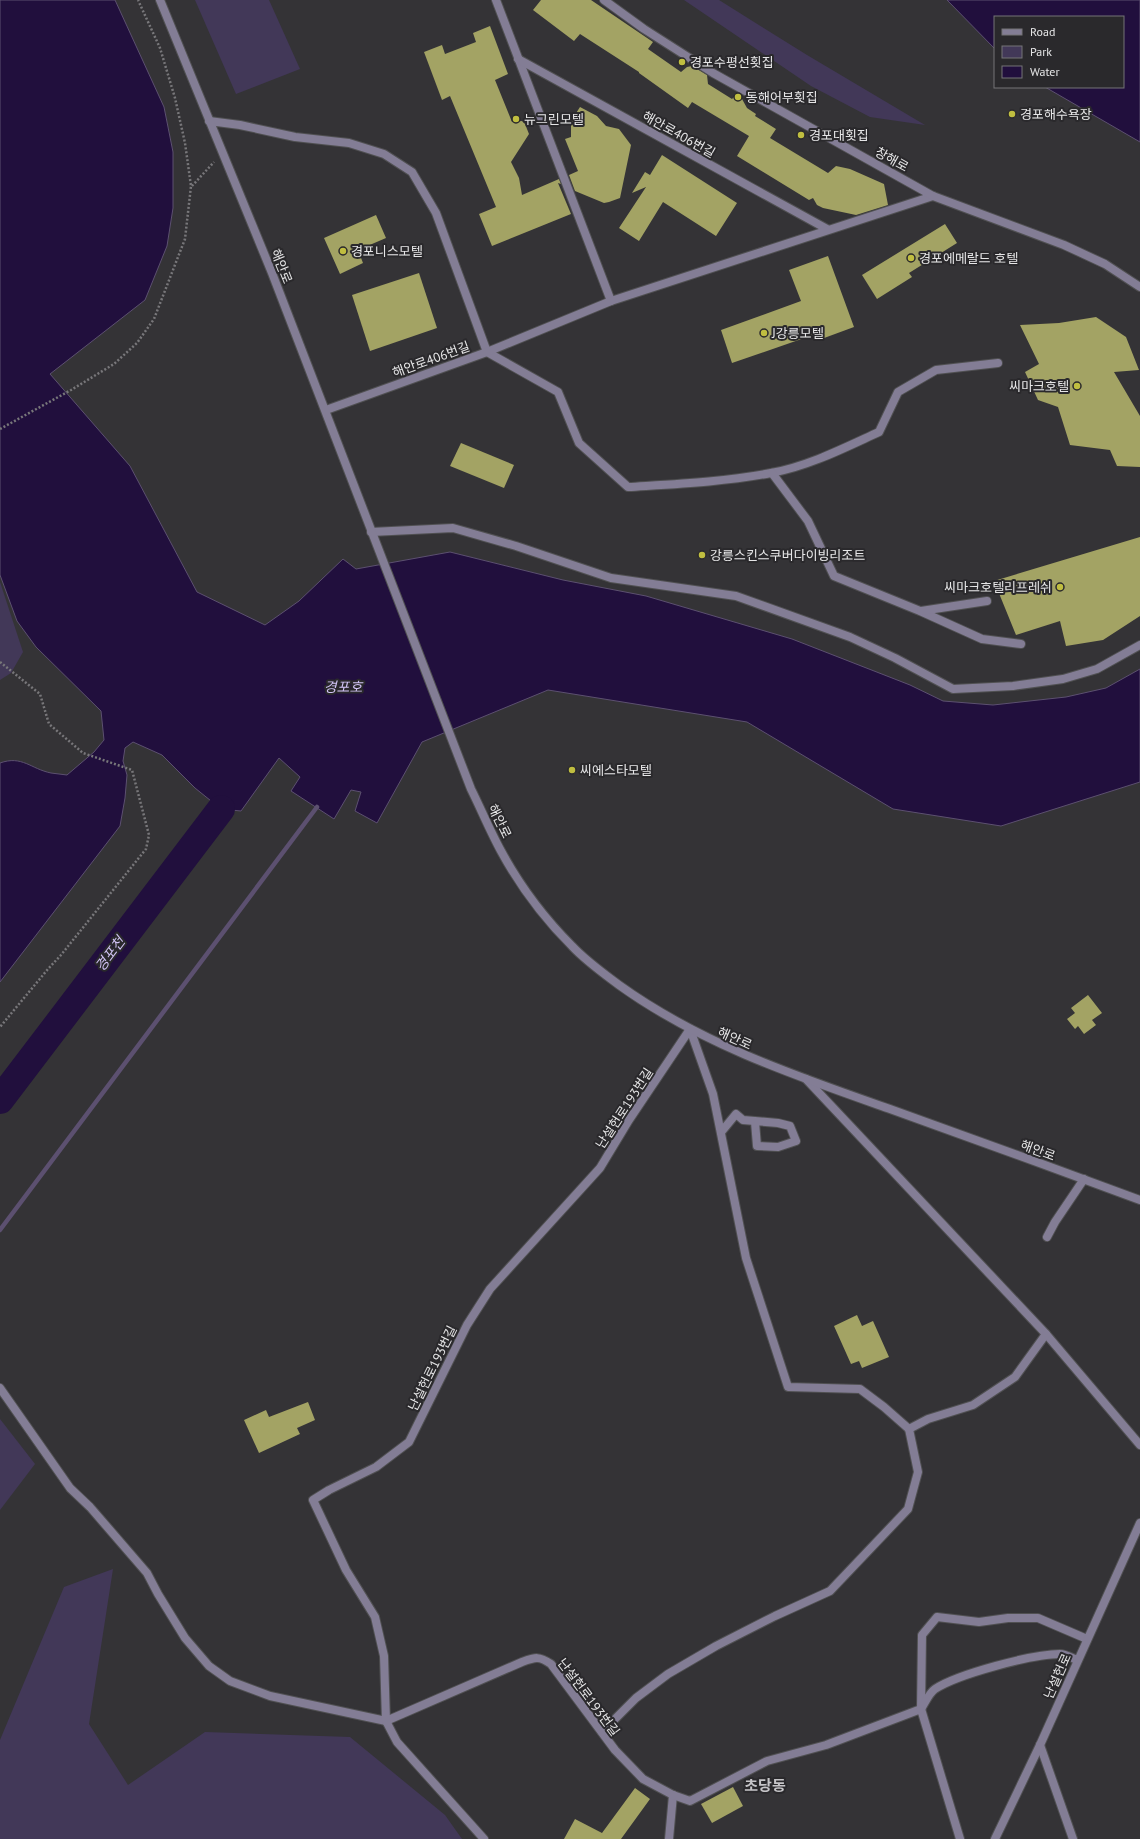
<svg xmlns="http://www.w3.org/2000/svg" width="1140" height="1839" viewBox="0 0 1140 1839" font-family="'PT Sans','Noto Sans KR',sans-serif">
	<style>
		.green { fill: #423858 }
		.water { fill: #210f3d; stroke: #5c5070 }
		.lines { fill: none; stroke-linecap: round; stroke-linejoin: round }
		.stream { stroke: #5c5070; stroke-width: 4.5 }
		.river { stroke: #210f3d; stroke-width: 28 }
		.building { fill: #a3a364 }
		.service-casing { stroke: #505052; stroke-width: 10 }
		.minor-casing { stroke: #505052; stroke-width: 10 }
		.tertiary-casing { stroke: #505052; stroke-width: 10 }
		.path { stroke: #78777a; stroke-width: 2.5; stroke-dasharray: 2 2; stroke-linecap: butt }
		.service { stroke: #837d95; stroke-width: 8 }
		.minor { stroke: #837d95; stroke-width: 8 }
		.tertiary { stroke: #837d95; stroke-width: 8 }
		.poi-dot { fill: #c0be40; stroke: #2a292c; stroke-width: 1.5 }
		.labels { text-anchor: middle; stroke-width: 4; stroke-linejoin: round; paint-order: stroke }
		.poi-label { font-size: 13px; fill: #e6e6e7; stroke: #2a292c; text-anchor: start }
		.street-label { font-size: 13px; fill: #e6e6e7; stroke: #2a292c }
		.water-label { font-size: 14px; font-style: italic; fill: #d1c3f4; stroke: #2a292c }
		.quarter-label { font-size: 15px; font-weight: bold; fill: #c6c5c8; stroke: #2a292c }
	</style>
	<rect width="100%" height="100%" fill="#343336"/>
	<!-- green -->
	<g class="green">
		<path d="M195,0H269L300,69L236,94Z"/>
		<path d="M684,0H719L807,55L925,125L870,117L811,86Z"/>
		<path d="M0,582L23,652L11,673L0,680Z"/>
		<path d="M0,1419L35,1464L0,1510Z"/>
		<path d="M113,1569L89,1724L128,1785L205,1732L350,1737L445,1815L462,1839H0V1740L64,1587Z"/>
	</g>
	<!-- water -->
	<g class="water">
		<path d="M0,0H115L164,107L173,152V208L167,246L145,300L50,374L130,466L197,592L265,625L299,601L343,559L356,569L450,552L563,580L646,596L792,639L910,685L943,701L993,705L1066,697L1106,688L1140,669V782L1001,826L893,809L747,722L548,690L422,742L377,823L355,811L361,792L351,790L334,819L291,791L300,777L279,758L241,811L221,809L195,788L162,755L133,742L125,748L123,761L127,775L125,798L120,826L0,982V763C22,755 31,769 51,773C56,774 62,774 67,775L94,752L104,740L101,711L36,647L17,621L0,575Z"/>
		<path d="M947,0H1140V142L1045,87H1123V17H995V49Z"/>
	</g>
	<g class="lines">
		<!-- stream -->
		<path class="stream" d="M0,1230L317,807"/>
		<!-- river -->
		<path class="river" d="M0,1100L221,809"/>
	</g>
	<!-- building -->
	<g class="building">
		<path d="M541,0H591L653,42L648,49L681,72L687,67L692,66L707,75L708,84L732,99L736,95L742,99L747,108L756,114L755,116L776,129L770,138L828,173L836,166L850,169L884,184L888,205L856,215L823,208L817,205L813,198L809,200L737,156L749,136L692,102L688,108L639,73V72L580,34L574,41L533,10Z"/>
		<path d="M490,26L508,74L495,80L512,122L522,121L525,124L529,134L511,162L519,178L522,195L559,179L561,184L558,183L571,214L492,246L479,214L496,207L450,96L442,100L424,52L442,45L445,54L476,42L473,33Z"/>
		<path d="M580,107L597,116L606,126L619,129L631,145L620,198L609,202L604,203L575,191L569,175L578,171L565,139L571,137V121Z"/>
		<path d="M662,155L737,203L716,236L663,202L639,241L619,228L646,187L632,193L645,172L650,175Z"/>
		<path d="M376,215L386,238L358,250L363,263L340,274L324,238Z"/>
		<path d="M945,224L957,243L909,273L912,277L877,299L862,275Z"/>
		<path d="M828,256L854,327L816,341L813,335L732,363L721,330L801,301L789,270Z"/>
		<path d="M419,273L437,328L370,351L352,295Z"/>
		<path d="M1096,317L1126,337L1139,370L1114,372L1140,416V467L1117,466L1110,450L1070,445L1058,407L1038,400L1025,372L1039,364L1020,325L1059,323Z"/>
		<path d="M461,443L514,465L504,488L450,466Z"/>
		<path d="M1140,537V616L1103,640L1066,646L1060,621L1016,635L994,581Z"/>
		<path d="M1088,995L1102,1013L1092,1020L1096,1025L1084,1034L1078,1026L1075,1029L1067,1019L1075,1013L1071,1008Z"/>
		<path d="M857,1315L862,1326L873,1321L889,1357L862,1368L859,1361L851,1364L834,1326Z"/>
		<path d="M308,1402L315,1420L297,1428L300,1434L259,1453L244,1420L266,1410L269,1417Z"/>
		<path d="M733,1787L743,1806L712,1823L701,1804Z"/>
		<path d="M635,1788L650,1799L621,1839H564L575,1819L602,1833Z"/>
	</g>
	<g class="lines">
		<!-- service casing -->
		<g class="service-casing">
			<g id="service">
				<path d="M209,121L240,125L295,137L349,143L384,154L412,172L436,213L487,352L558,392L579,443L628,487C676,484 724,482 771,473C809,466 844,448 879,432L898,392L936,370L998,363"/>
				<path d="M772,473L808,521L834,576L920,611L982,639L1021,644"/>
				<path d="M921,611L987,601"/>
				<path d="M806,1079L1046,1334L1140,1445"/>
				<path d="M921,1709L922,1635L937,1617L979,1622L1008,1618H1038L1087,1639"/>
				<path d="M669,1839L673,1795"/>
			</g>
		</g>
		<!-- minor casing -->
		<g class="minor-casing">
			<g id="minor">
				<path d="M496,0L611,301"/>
				<path d="M518,59L827,229"/>
				<path d="M326,410L487,352L611,301L933,196"/>
				<path d="M371,532L453,528L516,546L611,578L736,596L850,637L895,658L953,689L1013,686L1063,679L1097,669L1140,645"/>
				<path d="M690,1029L713,1094L746,1258L788,1387L860,1389L884,1407L909,1429"/>
				<path d="M722,1131L736,1114L743,1120L778,1123L790,1126L796,1141L778,1147L757,1146L755,1122"/>
				<path d="M1047,1237L1055,1222L1084,1179"/>
				<path d="M0,1388L70,1488L90,1507L147,1573L158,1594L185,1638L209,1666L230,1681L270,1696L386,1721L522,1662C536,1657 539,1656 551,1664L615,1750L643,1779L673,1795L690,1801L767,1761L826,1745L921,1709L960,1839"/>
				<path d="M921,1709C925,1703 929,1693 935,1689C958,1674 1033,1654 1060,1654C1065,1654 1072,1658 1077,1660"/>
				<path d="M602,1732L636,1698L668,1674L716,1646L775,1616L830,1591L908,1509L918,1472L909,1429L928,1419L973,1405L1015,1377L1046,1334"/>
				<path d="M1040,1745L1073,1839"/>
				<path d="M484,1839L397,1742L386,1721L384,1656L375,1617L346,1570L313,1500L329,1490L376,1467L409,1442L467,1325L490,1289L600,1168L629,1120L690,1029"/>
			</g>
		</g>
		<!-- tertiary casing -->
		<g class="tertiary-casing">
			<g id="tertiary">
				<path d="M160,0L272,273L471,789C481,809 490,831 501,851C520,886 544,918 572,946C586,961 603,973 619,985C701,1044 796,1076 890,1109C973,1139 1057,1169 1140,1200"/>
				<path d="M604,0L644,29L713,73L933,196L1064,245L1105,264L1140,287"/>
				<path d="M995,1839L1040,1745L1140,1523"/>
			</g>
		</g>
		<!-- path -->
		<g class="path">
			<path d="M192,186L214,162"/>
			<path d="M0,429L71,390L114,364L137,343L154,319L185,239L191,186L185,143L175,98L160,48L138,0"/>
			<path d="M0,662L40,694L49,724L83,753L132,770L149,835L146,849L61,955L48,969L0,1027"/>
		</g>
		<!-- service -->
		<use href="#service" class="service"/>
		<!-- minor -->
		<use href="#minor" class="minor"/>
		<!-- tertiary -->
		<use href="#tertiary" class="tertiary"/>
	</g>
	<!-- markers -->
	<g class="poi-dot">
		<circle cx="682" cy="62" r="4"/>
		<circle cx="738" cy="97" r="4"/>
		<circle cx="1012" cy="114" r="4"/>
		<circle cx="516" cy="119" r="4"/>
		<circle cx="801" cy="135" r="4"/>
		<circle cx="343" cy="251" r="4"/>
		<circle cx="911" cy="258" r="4"/>
		<circle cx="764" cy="333" r="4"/>
		<circle cx="1077" cy="386" r="4"/>
		<circle cx="702" cy="555" r="4"/>
		<circle cx="1060" cy="587" r="4"/>
		<circle cx="572" cy="770" r="4"/>
	</g>
	<g class="labels">
		<!-- poi labels -->
		<g class="poi-label">
			<text x="690" y="67">경포수평선횟집</text>
			<text x="746" y="102">동해어부횟집</text>
			<text x="1020" y="119">경포해수욕장</text>
			<text x="524" y="124">뉴그린모텔</text>
			<text x="809" y="140">경포대횟집</text>
			<text x="351" y="256">경포니스모텔</text>
			<text x="919" y="263">경포에메랄드 호텔</text>
			<text x="772" y="338">J강릉모텔</text>
			<text x="1069" y="391" text-anchor="end">씨마크호텔</text>
			<text x="710" y="560">강릉스킨스쿠버다이빙리조트</text>
			<text x="1052" y="592" text-anchor="end">씨마크호텔리프레쉬</text>
			<text x="580" y="775">씨에스타모텔</text>
		</g>
		<!-- street labels -->
		<g class="street-label">
			<text transform="translate(679 134) rotate(29)" y="5">해안로406번길</text>
			<text transform="translate(892 159) rotate(29)" y="5">창해로</text>
			<text transform="translate(282 266) rotate(68)" y="5">해안로</text>
			<text transform="translate(431 359) rotate(-20)" y="5">해안로406번길</text>
			<text transform="translate(500 821) rotate(64)" y="5">해안로</text>
			<text transform="translate(735 1038) rotate(24)" y="5">해안로</text>
			<text transform="translate(624 1108) rotate(-57)" y="5">난설헌로193번길</text>
			<text transform="translate(1038 1150) rotate(20)" y="5">해안로</text>
			<text transform="translate(432 1368) rotate(-64)" y="5">난설헌로193번길</text>
			<text transform="translate(1057 1676) rotate(-66)" y="5">난설헌로</text>
			<text transform="translate(589 1697) rotate(53)" y="5">난설헌로193번길</text>
		</g>
		<!-- water labels -->
		<g class="water-label">
			<text x="343" y="692">경포호</text>
			<text transform="translate(110 954) rotate(-53)" y="5">경포천</text>
		</g>
		<!-- quarter labels -->
		<g class="quarter-label">
			<text x="765" y="1791">초당동</text>
		</g>
	</g>
	<!-- legend -->
	<rect x="994" y="16" width="130" height="72" fill="#2a292c" stroke="#757577"/>
	<rect x="1002" y="29" width="20" height="6" fill="#837d95" stroke="#757577"/>
	<text x="1030" y="36" font-size="12" fill="#e6e6e7">Road</text>
	<rect x="1002" y="46" width="20" height="12" fill="#423858" stroke="#757577"/>
	<text x="1030" y="56" font-size="12" fill="#e6e6e7">Park</text>
	<rect x="1002" y="66" width="20" height="12" fill="#210f3d" stroke="#757577"/>
	<text x="1030" y="76" font-size="12" fill="#e6e6e7">Water</text>
</svg>
